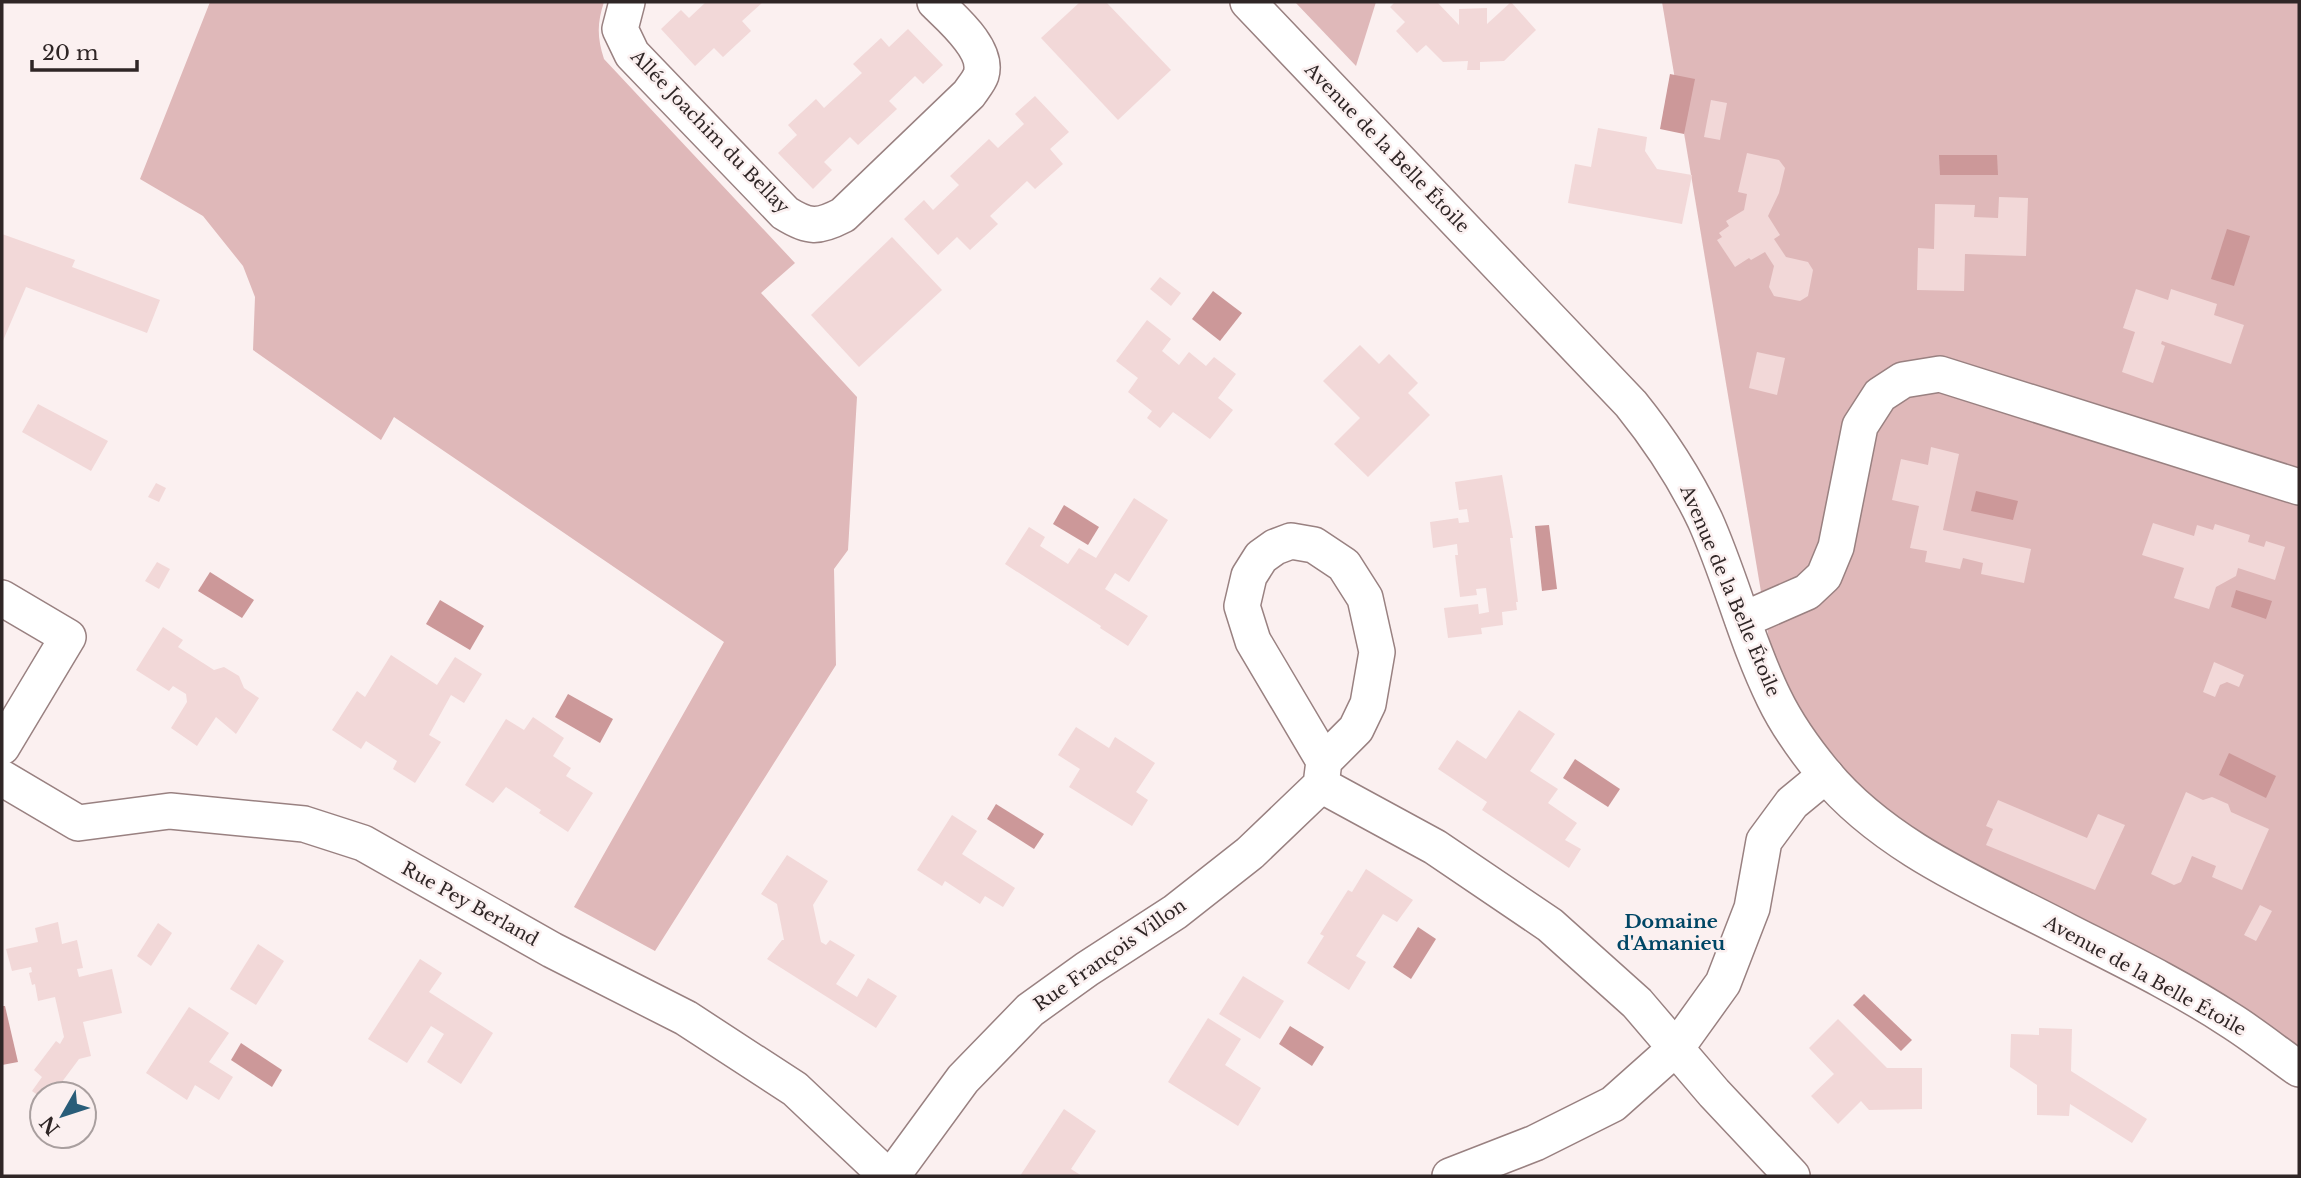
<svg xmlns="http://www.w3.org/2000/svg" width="2301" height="1178" viewBox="0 0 2301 1178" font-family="'Libre Baskerville',serif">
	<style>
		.green { fill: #dfb8b9 }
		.water { fill: #cc9899 }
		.building { fill: #f2d8d8 }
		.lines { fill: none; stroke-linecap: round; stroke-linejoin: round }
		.minor-casing { stroke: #998181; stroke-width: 38 }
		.minor { stroke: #fff; stroke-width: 35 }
		.labels { text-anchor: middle; stroke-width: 5; stroke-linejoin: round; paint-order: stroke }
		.street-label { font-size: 18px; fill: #2f2626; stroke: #fbf0f0 }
		.neighbourhood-label { font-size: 19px; font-weight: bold; fill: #004665; stroke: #fbf0f0 }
	</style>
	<rect width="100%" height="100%" fill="#fbf0f0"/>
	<!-- green -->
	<g class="green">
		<path d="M210,2H604C597,23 597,37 604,59L795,263L761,293L857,397L848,550L834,569L836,665L655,951L574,907L724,642L394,417L381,440L253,350L255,297L243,266L203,216L140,179Z"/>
		<path d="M1295,2H1376L1356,66Z"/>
		<path d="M1662,2H2299V1069L1929,858L1781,711Z"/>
	</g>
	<!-- water -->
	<g class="water">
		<path d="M1670,74L1695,79L1684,134L1660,129Z"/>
		<path d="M1939,155H1997L1998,175H1940Z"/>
		<path d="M2227,229L2250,236L2234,286L2211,279Z"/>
		<path d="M1213,291L1242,313L1220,341L1192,319Z"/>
		<path d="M1976,491L2018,501L2013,520L1971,511Z"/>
		<path d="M1064,505L1099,527L1088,545L1053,524Z"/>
		<path d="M1549,525L1557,589L1542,591L1535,526Z"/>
		<path d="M210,572L254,600L242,618L198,591Z"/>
		<path d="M2236,590L2272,601L2266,619L2231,607Z"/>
		<path d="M440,600L484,626L470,650L426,624Z"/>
		<path d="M568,694L613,719L600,743L555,717Z"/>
		<path d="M2229,753L2276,776L2266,798L2219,775Z"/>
		<path d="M1575,759L1620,789L1608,807L1563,778Z"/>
		<path d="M996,804L1044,834L1034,849L987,819Z"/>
		<path d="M1418,927L1436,939L1411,979L1393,967Z"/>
		<path d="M1864,994L1912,1040L1901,1051L1853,1005Z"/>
		<path d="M2,1006H5L18,1062L2,1065Z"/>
		<path d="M1290,1026L1324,1047L1312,1066L1279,1044Z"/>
		<path d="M241,1043L282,1070L272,1087L231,1060Z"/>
	</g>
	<!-- building -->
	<g class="building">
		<path d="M706,2H763L742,21L751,31L723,57L714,48L695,66L661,29L681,10L689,18Z"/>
		<path d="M1080,2H1106L1171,70L1118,120L1041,38Z"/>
		<path d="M1395,2H1437L1459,25V9L1487,8V24L1511,2L1536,30L1504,61L1480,62V70H1467L1468,61L1443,62L1426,45L1417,53L1396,31L1405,22L1390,7Z"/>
		<path d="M908,29L943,65L923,84L915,76L889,101L897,109L858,145L850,137L824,162L832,170L813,189L778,153L797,135L788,125L816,99L824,108L862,73L853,64L881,38L889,47Z"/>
		<path d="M1035,96L1069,132L1050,149L1063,164L1035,189L1027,181L990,216L998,224L970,250L957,237L938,255L904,219L924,200L933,210L959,185L950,176L989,139L998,148L1024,124L1015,114Z"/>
		<path d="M1711,100L1727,103L1720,140L1704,137Z"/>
		<path d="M1598,128L1647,137L1645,151L1657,169L1692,175L1682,224L1568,203L1575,164L1591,167Z"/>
		<path d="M1747,153L1779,160L1785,168L1779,193L1768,216L1780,235L1774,239L1786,257L1808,262L1813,270L1808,296L1800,301L1774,296L1769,287L1774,266L1765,252L1751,260L1749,258L1735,267L1717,240L1722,237L1719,233L1729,226L1726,221L1744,210L1747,194L1738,192Z"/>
		<path d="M1999,197L2028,198L2026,256L1965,254L1964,291L1917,290L1918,248L1934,249L1935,204L1975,205L1974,217L1998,218Z"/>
		<path d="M2,234L75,260L72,267L160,300L147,333L26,287L2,343Z"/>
		<path d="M892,237L942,290L859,367L811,315Z"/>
		<path d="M1160,277L1181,293L1171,306L1150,289Z"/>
		<path d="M2136,289L2168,300L2171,289L2217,304L2214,315L2244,325L2231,364L2162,341L2161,344L2165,346L2153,383L2122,372L2135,332L2123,328Z"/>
		<path d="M1147,320L1171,339L1162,351L1179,365L1189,352L1206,366L1214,357L1236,374L1218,398L1233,410L1210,439L1173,412L1160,428L1147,418L1152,411L1128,392L1138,378L1116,361Z"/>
		<path d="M1360,345L1379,364L1389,354L1418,383L1408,393L1430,415L1368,477L1334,444L1360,418L1323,381Z"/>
		<path d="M1757,352L1785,358L1777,395L1749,388Z"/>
		<path d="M38,404L108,441L91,471L22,432Z"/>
		<path d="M1931,447L1959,454L1943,530L2031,549L2024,583L1981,574L1983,563L1963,558L1960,569L1925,562L1927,551L1910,548L1919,506L1892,500L1901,459L1928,465Z"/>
		<path d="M1502,475L1513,538H1510L1518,602H1516L1517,610L1502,612L1503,625L1481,628L1482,634L1448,638L1444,608L1478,604L1479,614L1489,612L1486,588L1476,589L1477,595L1460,597L1455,555H1458L1457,544L1433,548L1430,522L1458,518L1459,523L1469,522L1467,509L1459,510L1455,482Z"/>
		<path d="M156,483L166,488L159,502L148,497Z"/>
		<path d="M1134,498L1168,520L1129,582L1115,573L1105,589L1148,616L1128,646L1100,628L1101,626L1005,564L1029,527L1045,537L1040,546L1068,564L1079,548L1096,558Z"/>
		<path d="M2153,523L2194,536L2197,525L2213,530L2215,524L2250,535L2248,542L2264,547L2266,541L2285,547L2275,580L2238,568L2236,576L2216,587L2209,609L2174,598L2184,568L2142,555Z"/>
		<path d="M157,562L170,569L159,589L145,581Z"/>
		<path d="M163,627L183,640L178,647L214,670L224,667L239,676L244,688L259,698L236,734L216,717L197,746L171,728L187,702L186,694L173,686L169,691L136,670Z"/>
		<path d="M391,655L437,685L455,657L482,674L464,703L451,695L429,735L441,742L415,783L393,769L397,761L366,741L361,749L332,730L357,691L365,697Z"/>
		<path d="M2214,662L2244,675L2239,687L2227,682L2220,685L2215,697L2203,692Z"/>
		<path d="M1519,710L1555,734L1530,771L1558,789L1548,803L1577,823L1565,840L1581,849L1569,868L1482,810L1487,802L1438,769L1457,740L1486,759Z"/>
		<path d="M533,717L564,738L553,756L571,768L566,776L593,793L568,832L539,813L541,810L506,787L493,803L465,785L506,719L524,730Z"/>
		<path d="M1076,727L1109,748L1115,737L1155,763L1136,792L1148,800L1132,826L1069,787L1080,769L1058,755Z"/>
		<path d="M2186,792L2203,800L2212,797L2228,804L2231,812L2269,829L2242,890L2212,877L2216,866L2192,856L2181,882L2174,885L2151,874Z"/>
		<path d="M1998,800L2087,838L2098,814L2125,825L2095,890L1986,845L1993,829L1986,826Z"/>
		<path d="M952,815L977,831L962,854L1015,888L1003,907L985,896L980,904L945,881L942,886L917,870Z"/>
		<path d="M787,855L828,881L813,905L821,942L826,945L830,940L855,955L836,984L857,997L868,978L897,996L876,1028L767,959L782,940H784L777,904L761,894Z"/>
		<path d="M1366,869L1413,900L1397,922L1383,914L1356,956L1366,962L1349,990L1307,963L1324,936L1320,934L1348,890L1352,892Z"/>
		<path d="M2260,905L2272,911L2256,941L2244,935Z"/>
		<path d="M58,922L62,944L77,940L83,968L77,969L79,977L112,969L122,1013L83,1022L91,1056L79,1059L53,1094H42V1098L32,1091L42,1077L34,1070L56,1041L60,1044L64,1037L55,997L38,1001L35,984L32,985L29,973L32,972L31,967L12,971L6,949L38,942L35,928Z"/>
		<path d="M158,923L172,933L151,966L137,956Z"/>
		<path d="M258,944L284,961L256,1005L230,989Z"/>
		<path d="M420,959L442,973L429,992L493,1033L461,1084L427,1062L444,1034L431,1026L407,1063L368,1039Z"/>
		<path d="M1243,976L1284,1001L1260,1039L1219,1014Z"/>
		<path d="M189,1007L229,1033L209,1062L233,1077L219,1100L195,1085L187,1100L146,1073Z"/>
		<path d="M1208,1018L1241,1039L1225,1065L1261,1088L1238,1126L1168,1082Z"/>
		<path d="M1838,1019L1887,1068H1922V1109L1869,1110L1861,1101L1838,1124L1811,1096L1834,1074L1809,1048Z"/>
		<path d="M2039,1028L2072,1029L2071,1071L2147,1119L2132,1143L2070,1104L2069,1116L2037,1115V1085L2010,1067L2011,1034L2039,1035Z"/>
		<path d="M1064,1109L1096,1131L1071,1169L1082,1176H1020Z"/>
	</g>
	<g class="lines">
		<!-- minor casing -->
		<g class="minor-casing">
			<g id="minor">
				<path d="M627,2L620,29L632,54L785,213C809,228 818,228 843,215L969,94C973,88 979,81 981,75C989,49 951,18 935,2"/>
				<path d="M1248,2L1631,404C1660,440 1685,478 1705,520C1731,578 1746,641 1774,698C1787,725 1805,750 1824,773C1886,848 1983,887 2067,931C2122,959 2178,986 2230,1020C2254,1035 2276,1053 2299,1069"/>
				<path d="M2,598L68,637L2,747"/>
				<path d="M1743,620L1807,592L1824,576L1836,547L1860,426L1880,395L1903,380L1940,374L2299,487"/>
				<path d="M2,778L78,823L170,811L304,824L363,843L552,950L686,1018L795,1089L887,1176"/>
				<path d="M1321,785L1435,847L1550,925L1637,1003L1714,1093L1792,1176"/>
				<path d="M892,1176L963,1079L1030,1010L1087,969L1175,912L1250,853L1321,785L1324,761L1356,729L1368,704L1377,652L1365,598L1344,565L1314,545L1291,541L1275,547L1261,557L1249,576L1242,606L1253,641L1324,761"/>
				<path d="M1450,1176L1535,1143L1613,1104L1677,1047L1723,983L1752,908L1764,841L1792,803L1826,775"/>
			</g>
		</g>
		<!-- minor -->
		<use href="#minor" class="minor"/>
	</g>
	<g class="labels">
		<!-- street labels -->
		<g class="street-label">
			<text transform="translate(710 132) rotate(46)" y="6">Allée Joachim du Bellay</text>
			<text transform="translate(1387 148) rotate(46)" y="6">Avenue de la Belle Étoile</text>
			<text transform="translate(1730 591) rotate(67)" y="6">Avenue de la Belle Étoile</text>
			<text transform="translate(470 904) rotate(29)" y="6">Rue Pey Berland</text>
			<text transform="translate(1110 955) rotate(-35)" y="6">Rue François Villon</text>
			<text transform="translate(2145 976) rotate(29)" y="6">Avenue de la Belle Étoile</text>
		</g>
		<!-- neighbourhood labels -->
		<g class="neighbourhood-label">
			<text x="1671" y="928">Domaine<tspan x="1671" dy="22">d'Amanieu</tspan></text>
		</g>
	</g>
	<!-- border -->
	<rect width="2301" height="1178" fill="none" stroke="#2f2626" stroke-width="7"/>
	<!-- north arrow -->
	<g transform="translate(63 1115) rotate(231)"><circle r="33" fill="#fbf0f0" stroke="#a99f9f" stroke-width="2"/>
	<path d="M0-5L12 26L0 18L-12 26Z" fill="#295d79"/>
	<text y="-10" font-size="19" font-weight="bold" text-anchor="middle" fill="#2f2626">N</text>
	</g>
	<!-- scale -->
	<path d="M32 60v10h105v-10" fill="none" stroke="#2f2626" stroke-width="3.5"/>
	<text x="42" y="60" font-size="21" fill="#2f2626" stroke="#fbf0f0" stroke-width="5" paint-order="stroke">20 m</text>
</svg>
